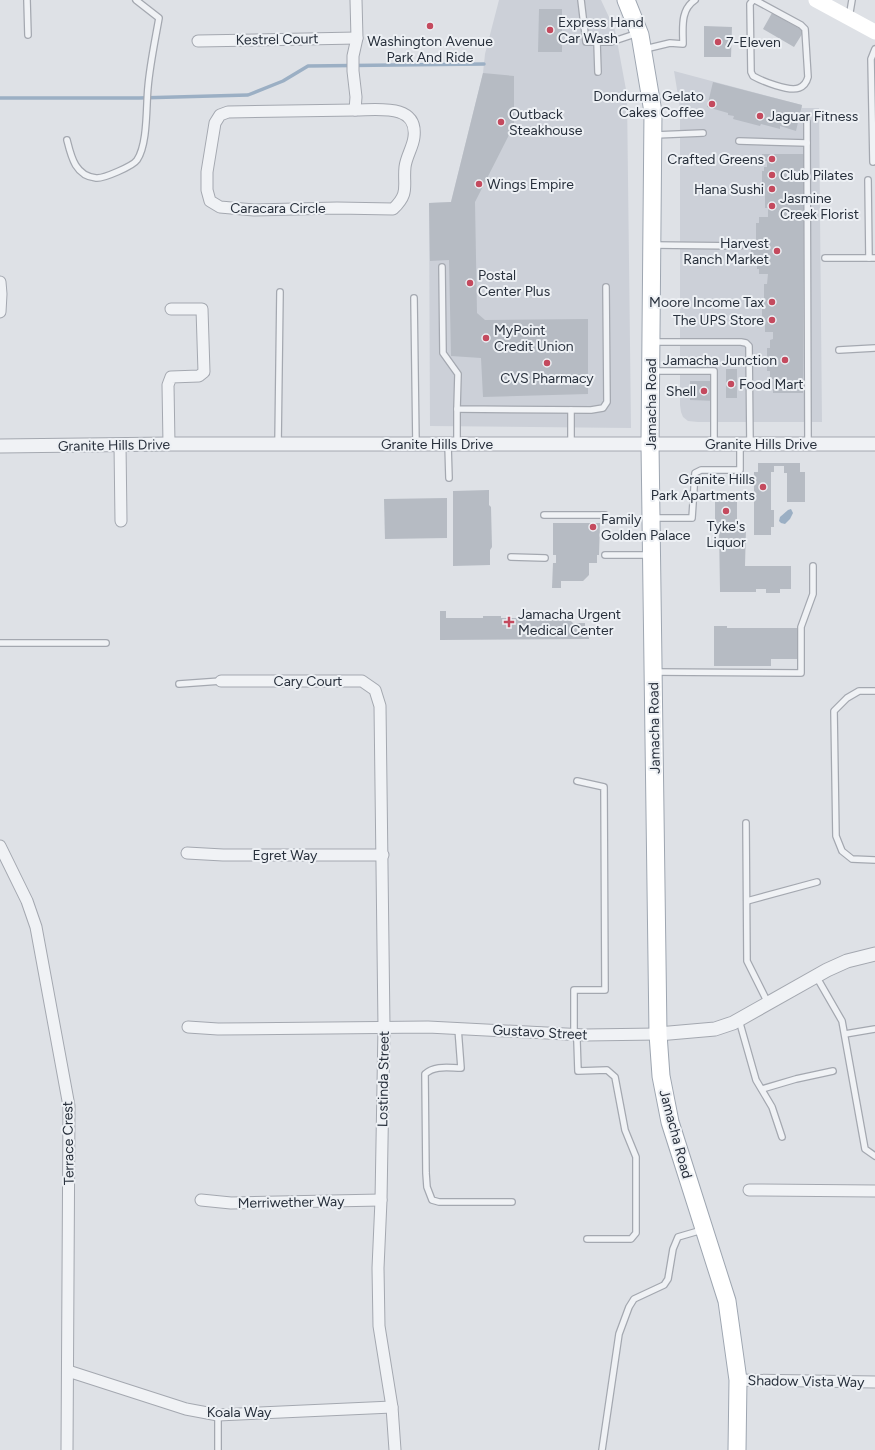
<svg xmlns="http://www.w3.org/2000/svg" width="875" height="1450" viewBox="0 0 875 1450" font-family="Figtree,sans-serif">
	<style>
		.built { fill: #ccd0d8 }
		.water { fill: #9bafc4 }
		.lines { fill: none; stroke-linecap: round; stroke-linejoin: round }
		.stream { stroke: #9bafc4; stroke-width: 3.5 }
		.building { fill: #b6bbc3 }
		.service-casing { stroke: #a4a8b0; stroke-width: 8 }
		.minor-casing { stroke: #a4a8b0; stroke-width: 13 }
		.tertiary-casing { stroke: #a4a8b0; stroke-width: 15 }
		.primary-casing { stroke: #9ea6b1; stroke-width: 19 }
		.service { stroke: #f0f2f5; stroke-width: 5.5 }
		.minor { stroke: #f0f2f5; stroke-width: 11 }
		.tertiary { stroke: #f0f2f5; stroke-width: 13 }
		.secondary { stroke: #fff; stroke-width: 15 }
		.primary { stroke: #fff; stroke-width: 17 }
		.poi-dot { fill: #c44a5e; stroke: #edf0f4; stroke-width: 1.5 }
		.labels { text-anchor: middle; stroke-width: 4; stroke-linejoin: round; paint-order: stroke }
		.poi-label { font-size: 14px; fill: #28303c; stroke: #edf0f4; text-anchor: start }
		.street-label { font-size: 14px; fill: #28303c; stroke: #edf0f4 }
	</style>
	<rect width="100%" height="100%" fill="#dee1e6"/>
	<!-- built -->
	<g class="built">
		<path d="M499,0H601L615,30L627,95L631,428L430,426L429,203L451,202L483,73L485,54Z"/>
		<path d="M674,71L802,105V108H819L822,422H698L688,421L683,417L681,412L680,405V108Z"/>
	</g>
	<!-- water -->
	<path class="water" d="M791,509L793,513L790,519L785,524L781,523L779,521L780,517L788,510Z"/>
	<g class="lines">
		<!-- stream -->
		<path class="stream" d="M0,98H139L248,95L283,81L308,66L484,64"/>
	</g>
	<!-- building -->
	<g class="building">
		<path d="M539,9H562V52H538Z"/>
		<path d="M772,13L804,31L794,47L763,29Z"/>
		<path d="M704,26L732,27L731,57H704Z"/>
		<path d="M483,73L514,76V125L475,202L477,313L485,320L588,319V394L483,397L481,358L451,356L449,260L430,261L429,203L451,202Z"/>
		<path d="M713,82L802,105L796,131L780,126V129L761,124L760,126L733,119L734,116L728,115V113L707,107Z"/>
		<path d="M762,154H804L803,393H773V379H770V371H767V348H770V340L773,339V332H765V323H762V304H764V284H767L768,274H759V269H757V260H751V242H756V223H759V217H768V208H765V188H762V171H764V167H767V161H762Z"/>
		<rect x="726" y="369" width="11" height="29"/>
		<path d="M690,381H717V401L690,400Z"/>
		<path d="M758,463H800V472H805V502H787V473H784V466H774V472H771V510H774V527H771V535H754V472H758Z"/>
		<path d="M489,490V505L491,507L492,547L490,550V565L453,566V491Z"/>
		<path d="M718,492H737V527H746L745,566H791V589H780V593H766V589H756V592H720L719,527H715V496Z"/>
		<path d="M447,498V538L385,539L384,499Z"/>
		<path d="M553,523H600L599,555H597V563H589V575L583,581H561V588H552L553,563H556V555H553Z"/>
		<path d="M440,611H446V618H483V616H501V618H543L546,615L551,620H567L568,618L573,623H585V633H589V639L440,640Z"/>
		<path d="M714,626H727V628H798V659H771V666H714Z"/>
	</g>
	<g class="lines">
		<!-- service casing -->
		<g class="service-casing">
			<g id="service">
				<path d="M27,0L28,35"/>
				<path d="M581,0L586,42H611L638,33"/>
				<path d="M753,0L750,4L751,72L753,76C762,81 789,92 799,88C804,86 807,81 808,77L805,29L801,25L755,0"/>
				<path d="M849,18L852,0"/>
				<path d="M597,42L598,72"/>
				<path d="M645,49L670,43L683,44C683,28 680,10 695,0"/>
				<path d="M807,122L808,444"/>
				<path d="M655,135L703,133"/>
				<path d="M67,140C71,156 75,176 96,178C103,179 133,166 137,160C148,144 146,106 148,87C150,64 155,41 159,18L136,0"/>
				<path d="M739,141L807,143"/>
				<path d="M873,162L871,59L875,49"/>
				<path d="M868,180L869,258"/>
				<path d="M654,245L740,246"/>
				<path d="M825,258H875"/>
				<path d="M442,267L443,353L458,374L457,409L591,410L603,408L607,402L606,287"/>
				<path d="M414,298L416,444"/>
				<path d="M653,342H741L746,343L749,346L750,444"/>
				<path d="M839,350L875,348"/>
				<path d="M653,371H714V443"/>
				<path d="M571,443V410"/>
				<path d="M278,444L280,292"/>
				<path d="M457,444V409"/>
				<path d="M448,445L449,478"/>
				<path d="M544,515H605"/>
				<path d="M654,518H692L695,473L701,470H740V444"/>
				<path d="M605,555H649"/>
				<path d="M511,557L545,558"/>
				<path d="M0,643H106"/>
				<path d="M655,672L801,673V627L813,594V566"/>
				<path d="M179,684L221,681"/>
				<path d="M875,691H859L847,698L834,711L836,836L842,851L852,859L875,860"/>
				<path d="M577,781L604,787L605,990H574V1034L577,1041L578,1071L607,1070L615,1077L625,1130L636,1157V1233L631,1239H587"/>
				<path d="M746,823L747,961L768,1003"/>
				<path d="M747,901L817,882"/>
				<path d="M816,976L842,1021L865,1149L875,1156"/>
				<path d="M739,1020L756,1080L772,1107L782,1137"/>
				<path d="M458,1028L461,1068C449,1068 435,1065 425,1074L426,1173L427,1187L432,1200L439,1202H512"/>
				<path d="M845,1034L875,1029"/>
				<path d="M762,1089L796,1079L833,1071"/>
				<path d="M218,1450V1415"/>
				<path d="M602,1450L619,1334L629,1307L634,1299L664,1285L668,1279L673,1249L678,1237L702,1230"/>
			</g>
		</g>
		<!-- minor casing -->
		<g class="minor-casing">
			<g id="minor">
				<path d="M198,41L357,38"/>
				<path d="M355,110C377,110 418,103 414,137C413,147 406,157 405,167C403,186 410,193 393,209L337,208L254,210L220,207L210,201L207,190V172L215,123L220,115L228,112Z"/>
				<path d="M355,110L356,97L353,71V56L357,38L356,0"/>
				<path d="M0,282L1,294L0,312"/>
				<path d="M169,444L168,385L171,377L199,376L204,372L202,309H171"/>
				<path d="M120,445L121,521"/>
				<path d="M221,681H362L375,690L380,706L384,1027L381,1200L378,1268L379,1326L392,1407L395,1450"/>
				<path d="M0,846L27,901L36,927L69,1106L67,1450"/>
				<path d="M187,853L223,855H383"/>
				<path d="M188,1027L218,1029L428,1027L585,1035L658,1034"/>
				<path d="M749,1190L875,1191"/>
				<path d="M201,1200L231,1203L381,1200"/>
				<path d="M68,1371L186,1409L218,1415L392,1407"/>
				<path d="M738,1380L875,1382"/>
			</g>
		</g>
		<!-- tertiary casing -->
		<g class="tertiary-casing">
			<g id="tertiary">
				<path d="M0,446L169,444H875"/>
				<path d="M658,1034L715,1029L733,1023L827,970L847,961L875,954"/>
			</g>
		</g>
		<!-- primary casing -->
		<g class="primary-casing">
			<path id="primary" d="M626,0L640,35L653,112L650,444L658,1034L661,1076L670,1122L727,1301L738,1380L737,1450"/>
		</g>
		<!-- service -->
		<use href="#service" class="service"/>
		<!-- minor -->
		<use href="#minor" class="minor"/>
		<!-- tertiary -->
		<use href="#tertiary" class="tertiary"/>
		<!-- secondary -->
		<path class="secondary" d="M816,0L875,32"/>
		<!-- primary -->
		<use href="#primary" class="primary"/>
	</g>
	<!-- markers -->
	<g class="poi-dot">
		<circle cx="430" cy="26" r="4"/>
		<circle cx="550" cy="30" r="4"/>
		<circle cx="718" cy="42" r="4"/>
		<circle cx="712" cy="104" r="4"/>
		<circle cx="760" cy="116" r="4"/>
		<circle cx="501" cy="122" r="4"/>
		<circle cx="772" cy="159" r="4"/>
		<circle cx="772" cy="175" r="4"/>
		<circle cx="479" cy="184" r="4"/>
		<circle cx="772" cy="189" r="4"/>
		<circle cx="772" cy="206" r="4"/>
		<circle cx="777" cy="251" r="4"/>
		<circle cx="470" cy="283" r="4"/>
		<circle cx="772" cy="302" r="4"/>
		<circle cx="772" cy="320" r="4"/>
		<circle cx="486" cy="338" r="4"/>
		<circle cx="785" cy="360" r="4"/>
		<circle cx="547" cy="363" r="4"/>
		<circle cx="731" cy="384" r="4"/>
		<circle cx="704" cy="391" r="4"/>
		<circle cx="763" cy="487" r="4"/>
		<circle cx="726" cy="511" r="4"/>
		<circle cx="593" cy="527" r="4"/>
		<path d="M507 616h4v4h4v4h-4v4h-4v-4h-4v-4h4z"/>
	</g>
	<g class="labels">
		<!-- poi labels -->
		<g class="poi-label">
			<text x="558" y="27">Express Hand<tspan x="558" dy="16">Car Wash</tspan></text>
			<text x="430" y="46" text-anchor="middle">Washington Avenue<tspan x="430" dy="16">Park And Ride</tspan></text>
			<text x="726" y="47">7-Eleven</text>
			<text x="704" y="101" text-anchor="end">Dondurma Gelato<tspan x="704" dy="16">Cakes Coffee</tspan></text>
			<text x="509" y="119">Outback<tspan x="509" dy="16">Steakhouse</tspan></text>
			<text x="768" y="121">Jaguar Fitness</text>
			<text x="764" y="164" text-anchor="end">Crafted Greens</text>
			<text x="780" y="180">Club Pilates</text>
			<text x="487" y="189">Wings Empire</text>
			<text x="764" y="194" text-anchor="end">Hana Sushi</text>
			<text x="780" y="203">Jasmine<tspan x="780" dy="16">Creek Florist</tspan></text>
			<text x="769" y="248" text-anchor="end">Harvest<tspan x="769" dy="16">Ranch Market</tspan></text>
			<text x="478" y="280">Postal<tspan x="478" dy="16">Center Plus</tspan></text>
			<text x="764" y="307" text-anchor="end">Moore Income Tax</text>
			<text x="764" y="325" text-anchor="end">The UPS Store</text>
			<text x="494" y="335">MyPoint<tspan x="494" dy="16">Credit Union</tspan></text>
			<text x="777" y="365" text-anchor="end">Jamacha Junction</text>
			<text x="547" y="383" text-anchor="middle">CVS Pharmacy</text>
			<text x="739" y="389">Food Mart</text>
			<text x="696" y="396" text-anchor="end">Shell</text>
			<text x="755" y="484" text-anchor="end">Granite Hills<tspan x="755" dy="16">Park Apartments</tspan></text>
			<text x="601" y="524">Family<tspan x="601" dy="16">Golden Palace</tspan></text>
			<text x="726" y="531" text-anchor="middle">Tyke's<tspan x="726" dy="16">Liquor</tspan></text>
			<text x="518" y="619">Jamacha Urgent<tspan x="518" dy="16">Medical Center</tspan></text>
		</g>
		<!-- street labels -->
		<g class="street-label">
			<text transform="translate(277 39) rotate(-1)" y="5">Kestrel Court</text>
			<text x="278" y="213">Caracara Circle</text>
			<text transform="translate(651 404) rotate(-90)" y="5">Jamacha Road</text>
			<text x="437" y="449">Granite Hills Drive</text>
			<text x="761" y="449">Granite Hills Drive</text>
			<text transform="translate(114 445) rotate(-1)" y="5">Granite Hills Drive</text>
			<text x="308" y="686">Cary Court</text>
			<text transform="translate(654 728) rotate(-91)" y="5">Jamacha Road</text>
			<text x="285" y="860">Egret Way</text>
			<text transform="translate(540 1032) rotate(3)" y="5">Gustavo Street</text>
			<text transform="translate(383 1079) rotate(-89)" y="5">Lostinda Street</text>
			<text transform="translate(676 1134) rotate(75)" y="5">Jamacha Road</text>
			<text transform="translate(68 1143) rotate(-91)" y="5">Terrace Crest</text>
			<text transform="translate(291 1202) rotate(-1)" y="5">Merriwether Way</text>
			<text transform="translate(806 1381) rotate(1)" y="5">Shadow Vista Way</text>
			<text x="239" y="1417">Koala Way</text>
		</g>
	</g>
</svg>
